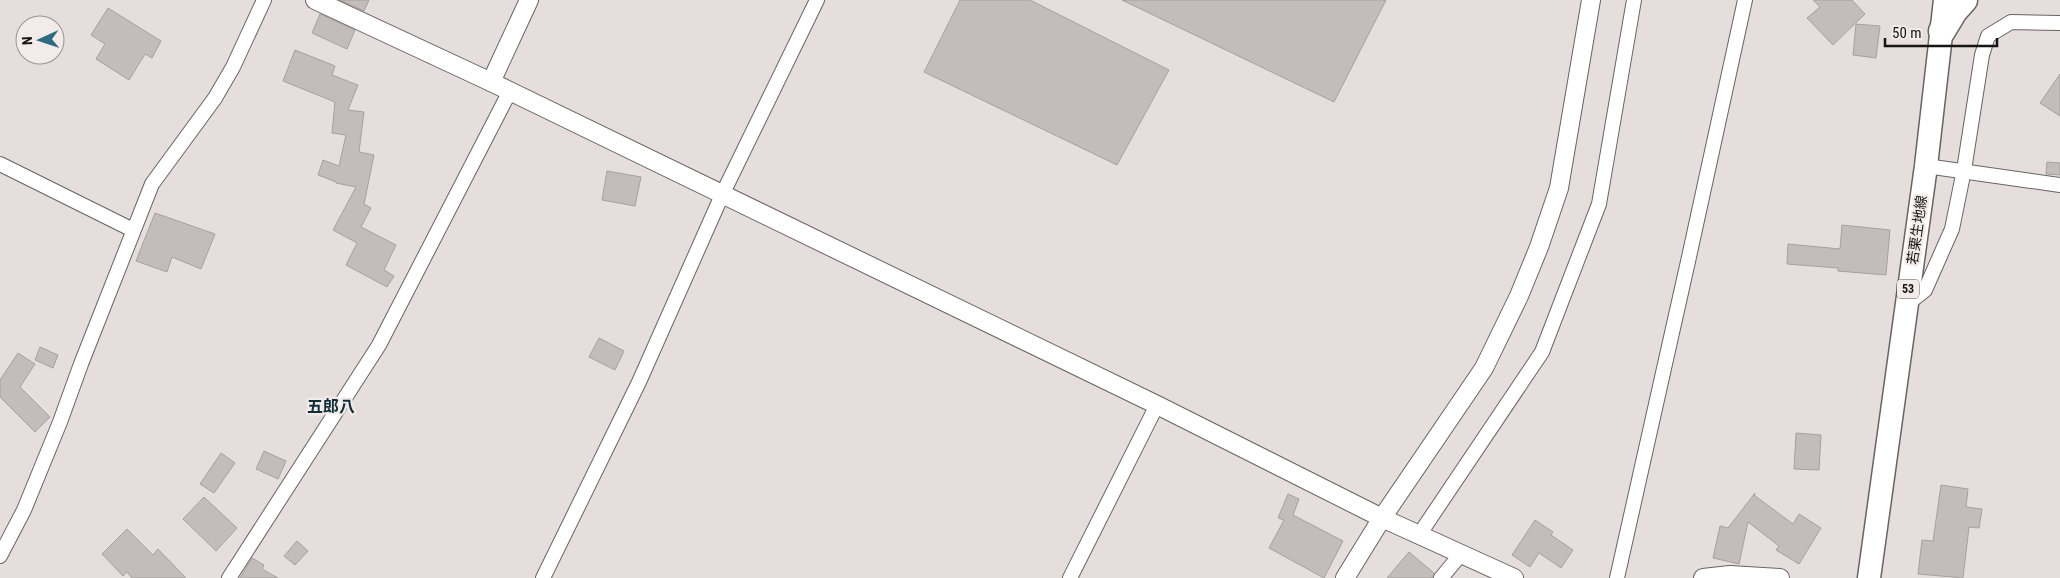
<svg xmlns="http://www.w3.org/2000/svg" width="2060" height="578" viewBox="0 0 2060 578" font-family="'Roboto Condensed','Noto Sans JP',sans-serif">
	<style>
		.building { fill: #c2bcba; stroke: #a6a09e }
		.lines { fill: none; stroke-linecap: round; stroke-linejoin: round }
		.minor-casing { stroke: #696362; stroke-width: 16 }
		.tertiary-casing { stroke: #696362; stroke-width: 20 }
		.primary-casing { stroke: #696362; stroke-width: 25 }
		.motorway-casing { stroke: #696362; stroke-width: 29 }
		.minor { stroke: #fff; stroke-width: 14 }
		.tertiary { stroke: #fff; stroke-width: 18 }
		.primary { stroke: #fff; stroke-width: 22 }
		.motorway { stroke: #fff; stroke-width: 26 }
		.labels { text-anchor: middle; stroke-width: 4.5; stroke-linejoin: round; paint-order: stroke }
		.shield { fill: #f2ebea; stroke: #595554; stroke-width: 1 }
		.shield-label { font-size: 12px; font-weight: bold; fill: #171514 }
		.street-label { font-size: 14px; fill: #171514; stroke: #f2ebea }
		.quarter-label { font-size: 16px; font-weight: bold; fill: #0f2e38; stroke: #f2ebea }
	</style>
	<rect width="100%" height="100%" fill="#e5dedc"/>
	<!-- building -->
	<g class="building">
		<path d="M340,0H369L364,11Z"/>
		<path d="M960,0H1030L1169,70L1117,165L924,72Z"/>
		<path d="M1122,0H1386L1334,102Z"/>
		<path d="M1813,0H1852L1865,14L1833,45L1807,18L1820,7Z"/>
		<path d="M108,8L161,41L152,58L145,54L129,80L96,59L105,44L91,35Z"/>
		<path d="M320,14L355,30L347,49L312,33Z"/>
		<path d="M1856,24L1880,26L1876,58L1853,55Z"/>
		<path d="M295,50L335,66L332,75L358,85L348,110L364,112L359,152L374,155L364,204L371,208L361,227L396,245L384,270L394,276L387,287L346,265L357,243L333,230L356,187L336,183V182L318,175L323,160L339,166L346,135L332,133L335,102L283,81Z"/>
		<path d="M2060,74V116L2040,103Z"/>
		<path d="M2047,162L2060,163V175L2046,174Z"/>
		<path d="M607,171L641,177L635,206L602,200Z"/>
		<path d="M155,213L215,234L201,269L172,257L167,272L136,261Z"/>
		<path d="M1842,225L1890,230L1886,275L1838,271V268L1787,264L1788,244L1840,249Z"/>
		<path d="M599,338L624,351L615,370L589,357Z"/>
		<path d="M40,347L58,355L53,368L35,360Z"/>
		<path d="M18,353L35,364L20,387L50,417L35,432L0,397V380Z"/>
		<path d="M1796,433L1821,435L1819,470L1794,469Z"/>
		<path d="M264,451L286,461L278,479L256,469Z"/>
		<path d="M221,453L235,463L214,493L200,484Z"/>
		<path d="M1941,485L1968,489L1966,507L1982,509L1979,528L1969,527L1963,578L1918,574L1922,540L1933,541Z"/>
		<path d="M1755,493L1754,495L1793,524L1799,514L1821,528L1799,564L1776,550L1779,546L1748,522L1739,564L1713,558L1720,526L1728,528Z"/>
		<path d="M1288,494L1299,499L1293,515L1343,541L1324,578L1269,548L1284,520L1278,518Z"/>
		<path d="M204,497L237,528L216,551L183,519Z"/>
		<path d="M1535,520L1553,532L1551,535L1573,550L1561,568L1539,553L1530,567L1512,555Z"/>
		<path d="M127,529L153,555L158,549L186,578H132L127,572L123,576L102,554Z"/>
		<path d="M297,541L308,551L295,565L284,556Z"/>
		<path d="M1409,552L1434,573L1432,578H1387Z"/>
		<path d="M252,558L264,565L262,569L278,578H240Z"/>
	</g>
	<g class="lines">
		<!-- minor casing -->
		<g class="minor-casing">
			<g id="minor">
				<path d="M0,164L133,230"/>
				<path d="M1926,166L2060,185"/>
				<path d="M1906,305L1925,290L1952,229L1964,170L1982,55L1988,36L2011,22L2060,23"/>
				<path d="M1419,535L1542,352L1599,204L1634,0"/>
				<path d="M0,556L24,510L60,422L81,364L152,184L215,98L233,67L264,0"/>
				<path d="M229,578L379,345L510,91"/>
				<path d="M543,578L639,382L722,195L817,0"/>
				<path d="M1070,578L1157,405"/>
				<path d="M1441,578L1461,554"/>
				<path d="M1617,578L1689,257L1745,0"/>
			</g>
		</g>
		<!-- tertiary casing -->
		<g class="tertiary-casing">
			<g id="tertiary">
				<path d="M315,0L491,82L1157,405L1382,518L1514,578"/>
				<path d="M491,82L529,0"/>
				<path d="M1345,578L1382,518L1484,368L1519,296L1539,247L1559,188L1591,0"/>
				<path d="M1703,578L1730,575L1780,578"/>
			</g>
		</g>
		<!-- primary casing -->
		<g class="primary-casing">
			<path id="primary" d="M1869,578L1926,166L1945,0"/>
		</g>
		<!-- motorway casing -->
		<g class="motorway-casing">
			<path id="motorway" d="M1942,31L1954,11L1964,0"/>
		</g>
		<!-- minor -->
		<use href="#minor" class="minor"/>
		<!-- tertiary -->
		<use href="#tertiary" class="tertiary"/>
		<!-- primary -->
		<use href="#primary" class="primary"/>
		<!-- motorway -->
		<use href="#motorway" class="motorway"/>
	</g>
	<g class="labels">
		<!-- shield labels -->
		<rect class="shield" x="1897" y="279.5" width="22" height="19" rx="4"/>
		<g class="shield-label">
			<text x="1908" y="293">53</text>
		</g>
		<!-- street labels -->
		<g class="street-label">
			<text transform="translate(1917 230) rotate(-82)" y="5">若栗生地線</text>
		</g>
		<!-- quarter labels -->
		<g class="quarter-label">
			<text x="331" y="412">五郎八</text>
		</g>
	</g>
	<!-- north arrow -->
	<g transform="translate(40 40) rotate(267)"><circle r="24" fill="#f2ebea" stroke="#9a9594"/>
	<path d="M0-4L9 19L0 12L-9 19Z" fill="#2c6b80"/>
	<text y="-8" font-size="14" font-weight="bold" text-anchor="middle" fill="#171514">N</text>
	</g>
	<!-- scale -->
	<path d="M1885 38v8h112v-8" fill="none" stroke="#171514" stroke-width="2.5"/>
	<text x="1892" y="38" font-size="15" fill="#171514" stroke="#f2ebea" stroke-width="4" paint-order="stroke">50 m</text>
</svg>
